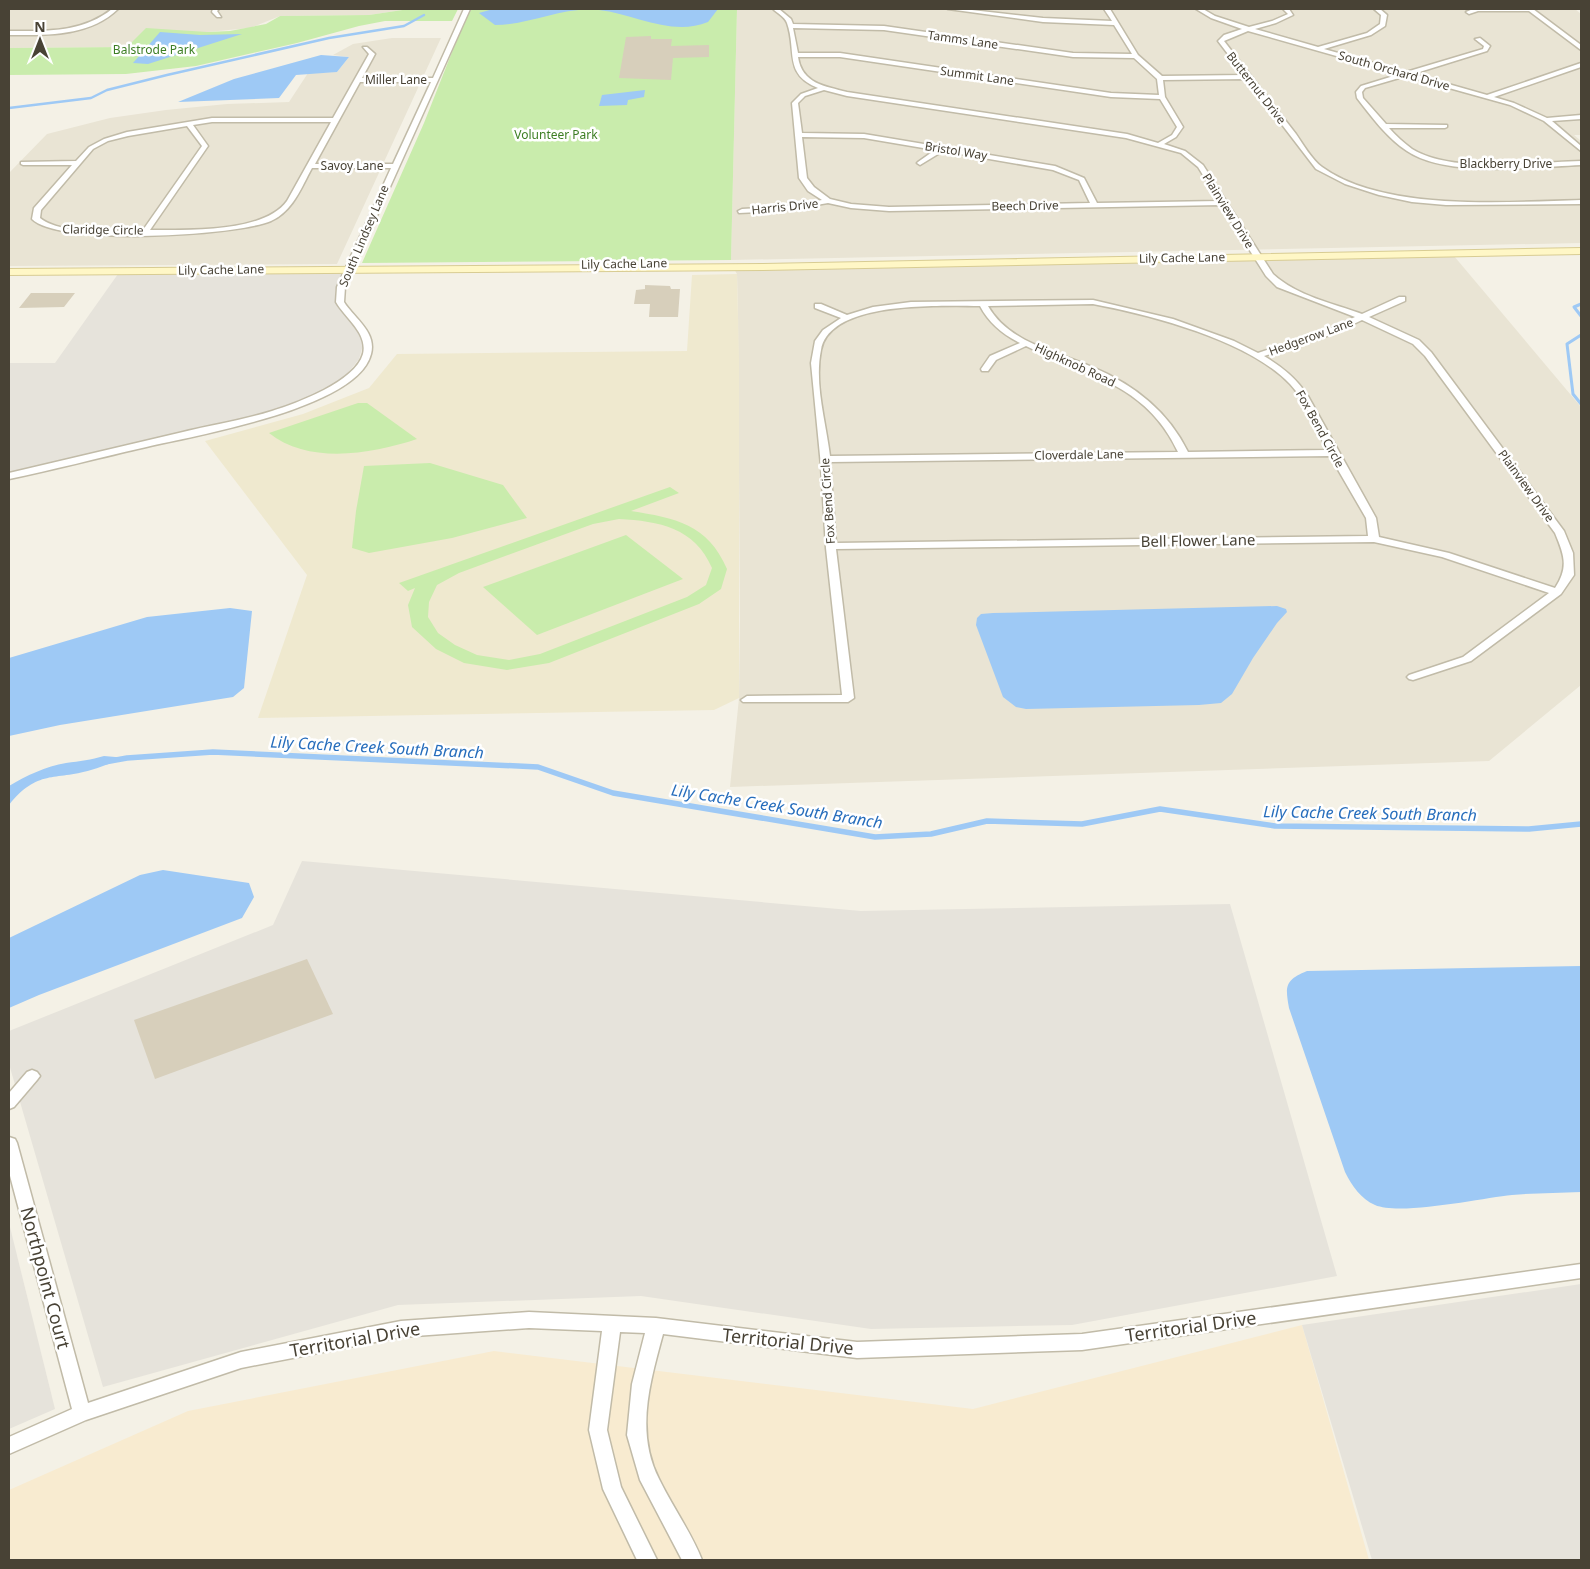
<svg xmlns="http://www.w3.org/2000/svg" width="1590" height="1569" viewBox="0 0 1590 1569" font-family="'Noto Sans',sans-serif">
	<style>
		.residential { fill: #e9e4d4 }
		.commercial { fill: #f8ebd0 }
		.industrial { fill: #e6e3db }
		.education { fill: #efe9cf }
		.green { fill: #c9ecac; fill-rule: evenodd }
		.water { fill: #9ec9f5 }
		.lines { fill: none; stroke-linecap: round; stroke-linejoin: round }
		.stream-far2 { stroke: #9ec9f5; stroke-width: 2.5 }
		.stream-far1 { stroke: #9ec9f5; stroke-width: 3 }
		.stream { stroke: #9ec9f5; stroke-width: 5.5 }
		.building { fill: #d7cfbb }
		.street-casing { stroke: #c1bba8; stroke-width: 3 }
		.secondary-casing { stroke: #d8cc93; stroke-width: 2 }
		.street { fill: #fff; fill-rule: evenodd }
		.secondary { fill: #fff7c6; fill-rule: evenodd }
		.labels { text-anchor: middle; stroke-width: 5; stroke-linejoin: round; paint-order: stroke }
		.far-street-label { font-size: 12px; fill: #484235; stroke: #fff }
		.far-park-label { font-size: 12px; fill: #3d7e24; stroke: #fff }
		.street-label { font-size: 15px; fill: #484235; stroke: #fff }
		.water-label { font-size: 16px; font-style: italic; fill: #266dbc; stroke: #fff }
		.near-street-label { font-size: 18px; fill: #484235; stroke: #fff }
	</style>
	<rect width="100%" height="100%" fill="#f4f1e6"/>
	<!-- residential -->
	<g class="residential">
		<path d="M9,9H409L369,15L280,16L250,28L207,32L127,47L9,48Z"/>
		<path d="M737,9H1575L1581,14V135H1574L1581,141V243L731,260Z"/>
		<path d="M392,38H441L337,264L9,266V173L47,134L110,118L166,110L227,104L289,102L308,73L337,72L349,57L333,55L353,44Z"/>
		<path d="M1454,256L1581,407V685L1489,761L730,787L739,698L740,620L738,313L737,274L734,269Z"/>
	</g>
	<!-- commercial -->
	<path class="commercial" d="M1302,1325L1369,1560H9V1490L188,1411L494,1351L973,1409Z"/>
	<!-- industrial -->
	<g class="industrial">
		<path d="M343,271L335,291V302L361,335L363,345L359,359L348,373L332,386L310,398L277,410L9,474V363H55L118,274Z"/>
		<path d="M302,861L861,911L1230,904L1337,1276L1072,1325L871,1329L641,1296L398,1305L103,1387L9,1064V1031L273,925Z"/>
		<path d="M9,1223L55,1409L9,1429Z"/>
		<path d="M1581,1284V1560H1372L1302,1325Z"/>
	</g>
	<!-- education -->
	<path class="education" d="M737,274L739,360V698L714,710L258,718L307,575L205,441L303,414L369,388L397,354L687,351L692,275Z"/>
	<!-- green -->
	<g class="green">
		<path d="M409,9H458L452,21H385L359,26L297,43L196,66L126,74L9,75V48L127,47L146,28L207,32L230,31L266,24L280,16L369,15Z"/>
		<path d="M469,9H737L731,260L362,263L424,123Z"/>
		<path d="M358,403H367L417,439C372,454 309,465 269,433Z"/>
		<path d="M430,463L503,485L527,518L452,538L369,553L352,548L356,511L364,466Z"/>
		<path d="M670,487L679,493L631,511C675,518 708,524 727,569L721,589L699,604L549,663L507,670L464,663L436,649L412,627L408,605L415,588L408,591L399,583ZM619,519C659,521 695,528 712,568L706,585L687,597L540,654L509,660L477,655L455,645L438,633L428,617L429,602L437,585L459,573L593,524Z"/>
		<path d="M626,535L683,579L537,635L483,587Z"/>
	</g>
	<!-- water -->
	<g class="water">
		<path d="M493,9H718L708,22C672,37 635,14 599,10C563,6 530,25 495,25L479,13Z"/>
		<path d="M160,32L200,35L242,34L148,64L133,63Z"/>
		<path d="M321,55L349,57L337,72L296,75L279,98L178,102L234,79Z"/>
		<path d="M645,90L644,97L628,100L627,105L599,106L602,95Z"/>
		<path d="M1277,606L1286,609L1287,612L1277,623L1253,658L1232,694L1221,703L1199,705L1026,709L1016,707L1003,697L976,625L977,618L981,614L993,613Z"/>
		<path d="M230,608L252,611L244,688L233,697L60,725L9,736V658L147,617Z"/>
		<path d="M104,756L127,758C114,760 104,767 91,770C54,781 38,769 9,805V786C26,776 46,766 66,763C80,761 91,760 104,756Z"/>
		<path d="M163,870L249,883L254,897L242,918L39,995L9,1008V938L140,875Z"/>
		<path d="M1581,966V1192C1558,1193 1535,1193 1512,1195C1482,1198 1400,1216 1375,1205C1361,1199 1352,1186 1345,1172L1289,1008C1285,986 1285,980 1307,971Z"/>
	</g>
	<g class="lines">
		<!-- stream-far2 -->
		<path class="stream-far2" d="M9,108L91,98L107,90L167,75L329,38L404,26L424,15"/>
		<!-- stream-far1 -->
		<g class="stream-far1">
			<path d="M1581,304L1574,307L1581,316"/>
			<path d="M1581,335L1567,344L1573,394L1581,404"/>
		</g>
		<!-- stream -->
		<path class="stream" d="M105,762L127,758L213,752L538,767L613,793L875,837L931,834L987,821L1082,824L1160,809L1275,826L1529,829L1581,824"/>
	</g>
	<!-- building -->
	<g class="building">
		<path d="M651,36V39H672L671,46L709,45V57L673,58L671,80L619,78L626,37Z"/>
		<path d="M645,285L670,286L671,289H680L678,317H649L650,304H634L636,290L645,289Z"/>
		<path d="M31,293H75L64,307L19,308Z"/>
		<path d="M307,959L333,1014L155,1079L134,1020Z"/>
	</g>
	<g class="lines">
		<!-- street casing -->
		<g class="street-casing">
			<g id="street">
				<path d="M112,9H118C89,37 46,35 9,35V31C46,31 82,33 112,9Z"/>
				<path d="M213,9H219L217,11L221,17H217L212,12Z"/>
				<path d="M464,9H470L345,287L344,302C354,318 377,332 371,354C358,409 191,436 142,448C98,458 53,470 9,479V473C67,459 125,446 183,432C212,425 243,420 272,411C297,403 355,382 363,354C368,333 345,318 336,302L337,287L391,168H312C301,188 293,211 271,221C235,236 58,246 32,219L34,208L72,165H23L21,164V162L76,161L89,147L104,139L127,132L212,118H333L369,54L363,47H367L375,54L362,78H433ZM360,82H431L393,164H315ZM212,122H331L287,201C264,233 187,230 150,230L208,146L193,125ZM187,126L202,146L143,230C114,230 63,236 40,218L41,210L93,149L108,141L128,136Z"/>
				<path d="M773,9H779L791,19L793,24L884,26L1073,53L1132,54L1114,25L1043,22L948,9H963L1043,18L1112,21L1104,9H1110L1138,55L1162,76L1244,75L1218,41L1224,35L1242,29L1211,18L1196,9H1203L1215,16L1249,27L1272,21L1288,14L1283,9H1289L1293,15L1276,23L1255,29L1318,47L1367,33L1380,24L1381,15L1374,9H1380L1387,15L1385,26L1371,35L1324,49L1406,72L1483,49L1484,46L1475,39L1480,38L1490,46L1487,51L1413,74L1487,95L1581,63V67L1494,97L1514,103L1547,118L1581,115V119L1552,121L1581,146V151L1544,121L1510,105L1406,76L1365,88L1362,92L1363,98L1386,124L1447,125V127L1445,128H1389C1396,136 1404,143 1412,149C1453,174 1534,162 1581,161V165C1534,167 1447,178 1407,151C1387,138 1371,116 1357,98L1356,92L1361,86L1400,74L1248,31L1224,41C1248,72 1272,103 1296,134C1303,144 1312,160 1322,167C1384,212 1507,202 1581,200V204L1446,205L1412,202L1379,195L1345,184L1316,169L1247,79L1163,80L1165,97L1183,127L1176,137L1164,144L1185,151L1203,165L1273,274C1297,296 1332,303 1362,314L1399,297H1405V301L1369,317L1419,340L1431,352L1564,531L1573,553L1574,575L1561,594L1471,661L1413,680L1409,679L1407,677L1409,675L1463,657L1549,593L1442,557L1374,542L836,549L854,698L848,702H743L741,700L747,696L842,695L826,548L821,466L811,363L815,341L823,330L841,318L815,308V304H821L847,315L873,307L911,302L1093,300L1173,319L1234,341L1258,353L1327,330L1355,317L1277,287L1266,276L1221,205L889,211L851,208L828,203L781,211L739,213L738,211L742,209L781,207L822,200L808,191L799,178L792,103L801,94L818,88C783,74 797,51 787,23C785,17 777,13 773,9ZM793,28L884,30L1073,57L1134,58L1157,79L1159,95L1111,93L840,53H798ZM798,57H840L1111,97L1160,99L1177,127L1172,135L1158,143L1127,134L847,92C825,86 802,84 798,57ZM824,90L847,96L1126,138L1181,153L1198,167L1219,201L1097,203L1084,178L1055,166L864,134L802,133L798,103L805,96ZM802,137L864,138L935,150L918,162L917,163L920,165L943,151L1053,170L1079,180L1090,203L889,207L851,204L830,199L814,187L807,178ZM1093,304C1151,315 1248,340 1290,384C1306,401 1316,429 1327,450L1188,452C1168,411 1133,384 1092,367C1056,351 1009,343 988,306ZM980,306C989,323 1002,334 1020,343L990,356L981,369L982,371H988L996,360L1026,346C1087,377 1145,382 1178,452L830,456C826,422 814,384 821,350C830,300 942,306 980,306ZM1362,320L1413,344L1425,356L1555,533C1564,555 1569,567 1555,588L1449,553L1379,537L1376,518L1308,396C1296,378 1282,367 1264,356L1333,334ZM1330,456L1366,518L1368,536L836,543L830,462Z"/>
				<path d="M1473,9H1533L1581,45V50L1529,11H1478L1469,14L1466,12Z"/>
				<path d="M32,1070L37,1072L40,1076L37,1080L14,1107L9,1109V1093L27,1072Z"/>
				<path d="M9,1137L15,1139L17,1143L88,1403L241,1352L401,1321L529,1312L656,1318L857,1342L1082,1334L1581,1264V1278L1082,1350L857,1358L663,1334C650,1382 635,1432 659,1479C672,1506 691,1532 702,1560H682L640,1480L627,1435L632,1384L645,1333L620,1332L607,1430L621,1487L657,1560H637L603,1489L589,1430L602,1331L529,1328L401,1337L241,1368L86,1420L9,1454V1437L72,1409L9,1172Z"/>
			</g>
		</g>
		<!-- secondary casing -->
		<g class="secondary-casing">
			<path id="secondary" d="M1581,248V254L763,270L9,275V269L763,264Z"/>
		</g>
		<!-- street -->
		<use href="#street" class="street"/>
		<!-- secondary -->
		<use href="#secondary" class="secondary"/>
	</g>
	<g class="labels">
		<!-- far-street labels -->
		<g class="far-street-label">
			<text transform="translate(963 40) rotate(8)" y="4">Tamms Lane</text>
			<text transform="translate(1394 71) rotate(16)" y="4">South Orchard Drive</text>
			<text transform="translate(977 76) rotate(8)" y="4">Summit Lane</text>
			<text x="396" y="84">Miller Lane</text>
			<text transform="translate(1256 88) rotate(52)" y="4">Butternut Drive</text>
			<text transform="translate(956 151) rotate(9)" y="4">Bristol Way</text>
			<text x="1506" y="168">Blackberry Drive</text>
			<text x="352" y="170">Savoy Lane</text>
			<text transform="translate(1025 206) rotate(-1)" y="4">Beech Drive</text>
			<text transform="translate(785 207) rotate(-6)" y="4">Harris Drive</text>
			<text transform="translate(1228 211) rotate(58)" y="4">Plainview Drive</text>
			<text transform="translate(103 230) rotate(1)" y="4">Claridge Circle</text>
			<text transform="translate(364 236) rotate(-67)" y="4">South Lindsey Lane</text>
			<text transform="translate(1182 258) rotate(-1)" y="4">Lily Cache Lane</text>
			<text transform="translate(624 264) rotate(-1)" y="4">Lily Cache Lane</text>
			<text transform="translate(221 270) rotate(-1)" y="4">Lily Cache Lane</text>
			<text transform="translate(1311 337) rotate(-20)" y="4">Hedgerow Lane</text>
			<text transform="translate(1075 365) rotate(25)" y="4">Highknob Road</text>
			<text transform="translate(1320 429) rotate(61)" y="4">Fox Bend Circle</text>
			<text transform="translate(1079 455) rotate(-1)" y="4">Cloverdale Lane</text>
			<text transform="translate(1526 486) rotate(54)" y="4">Plainview Drive</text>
			<text transform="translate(828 501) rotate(-94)" y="4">Fox Bend Circle</text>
		</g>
		<!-- far-park labels -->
		<g class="far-park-label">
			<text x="154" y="54">Balstrode Park</text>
			<text x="556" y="139">Volunteer Park</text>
		</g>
		<!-- street labels -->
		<g class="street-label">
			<text transform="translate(1198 541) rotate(-1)" y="5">Bell Flower Lane</text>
		</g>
		<!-- water labels -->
		<g class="water-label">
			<text transform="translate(377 747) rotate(3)" y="6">Lily Cache Creek South Branch</text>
			<text transform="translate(777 806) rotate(9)" y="6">Lily Cache Creek South Branch</text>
			<text transform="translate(1370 813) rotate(1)" y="6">Lily Cache Creek South Branch</text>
		</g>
		<!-- near-street labels -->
		<g class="near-street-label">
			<text transform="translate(45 1278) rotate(75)" y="6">Northpoint Court</text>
			<text transform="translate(1191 1327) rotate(-8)" y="6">Territorial Drive</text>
			<text transform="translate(355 1340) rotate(-10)" y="6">Territorial Drive</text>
			<text transform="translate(788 1342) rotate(6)" y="6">Territorial Drive</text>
		</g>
	</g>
	<!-- border -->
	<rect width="1590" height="1569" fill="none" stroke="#484235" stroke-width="20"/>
	<!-- north arrow -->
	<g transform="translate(40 40)" stroke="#ffffff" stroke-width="4" paint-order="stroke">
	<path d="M0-4L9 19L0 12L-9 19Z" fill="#484235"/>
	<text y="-8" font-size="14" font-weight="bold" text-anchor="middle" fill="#484235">N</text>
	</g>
</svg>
